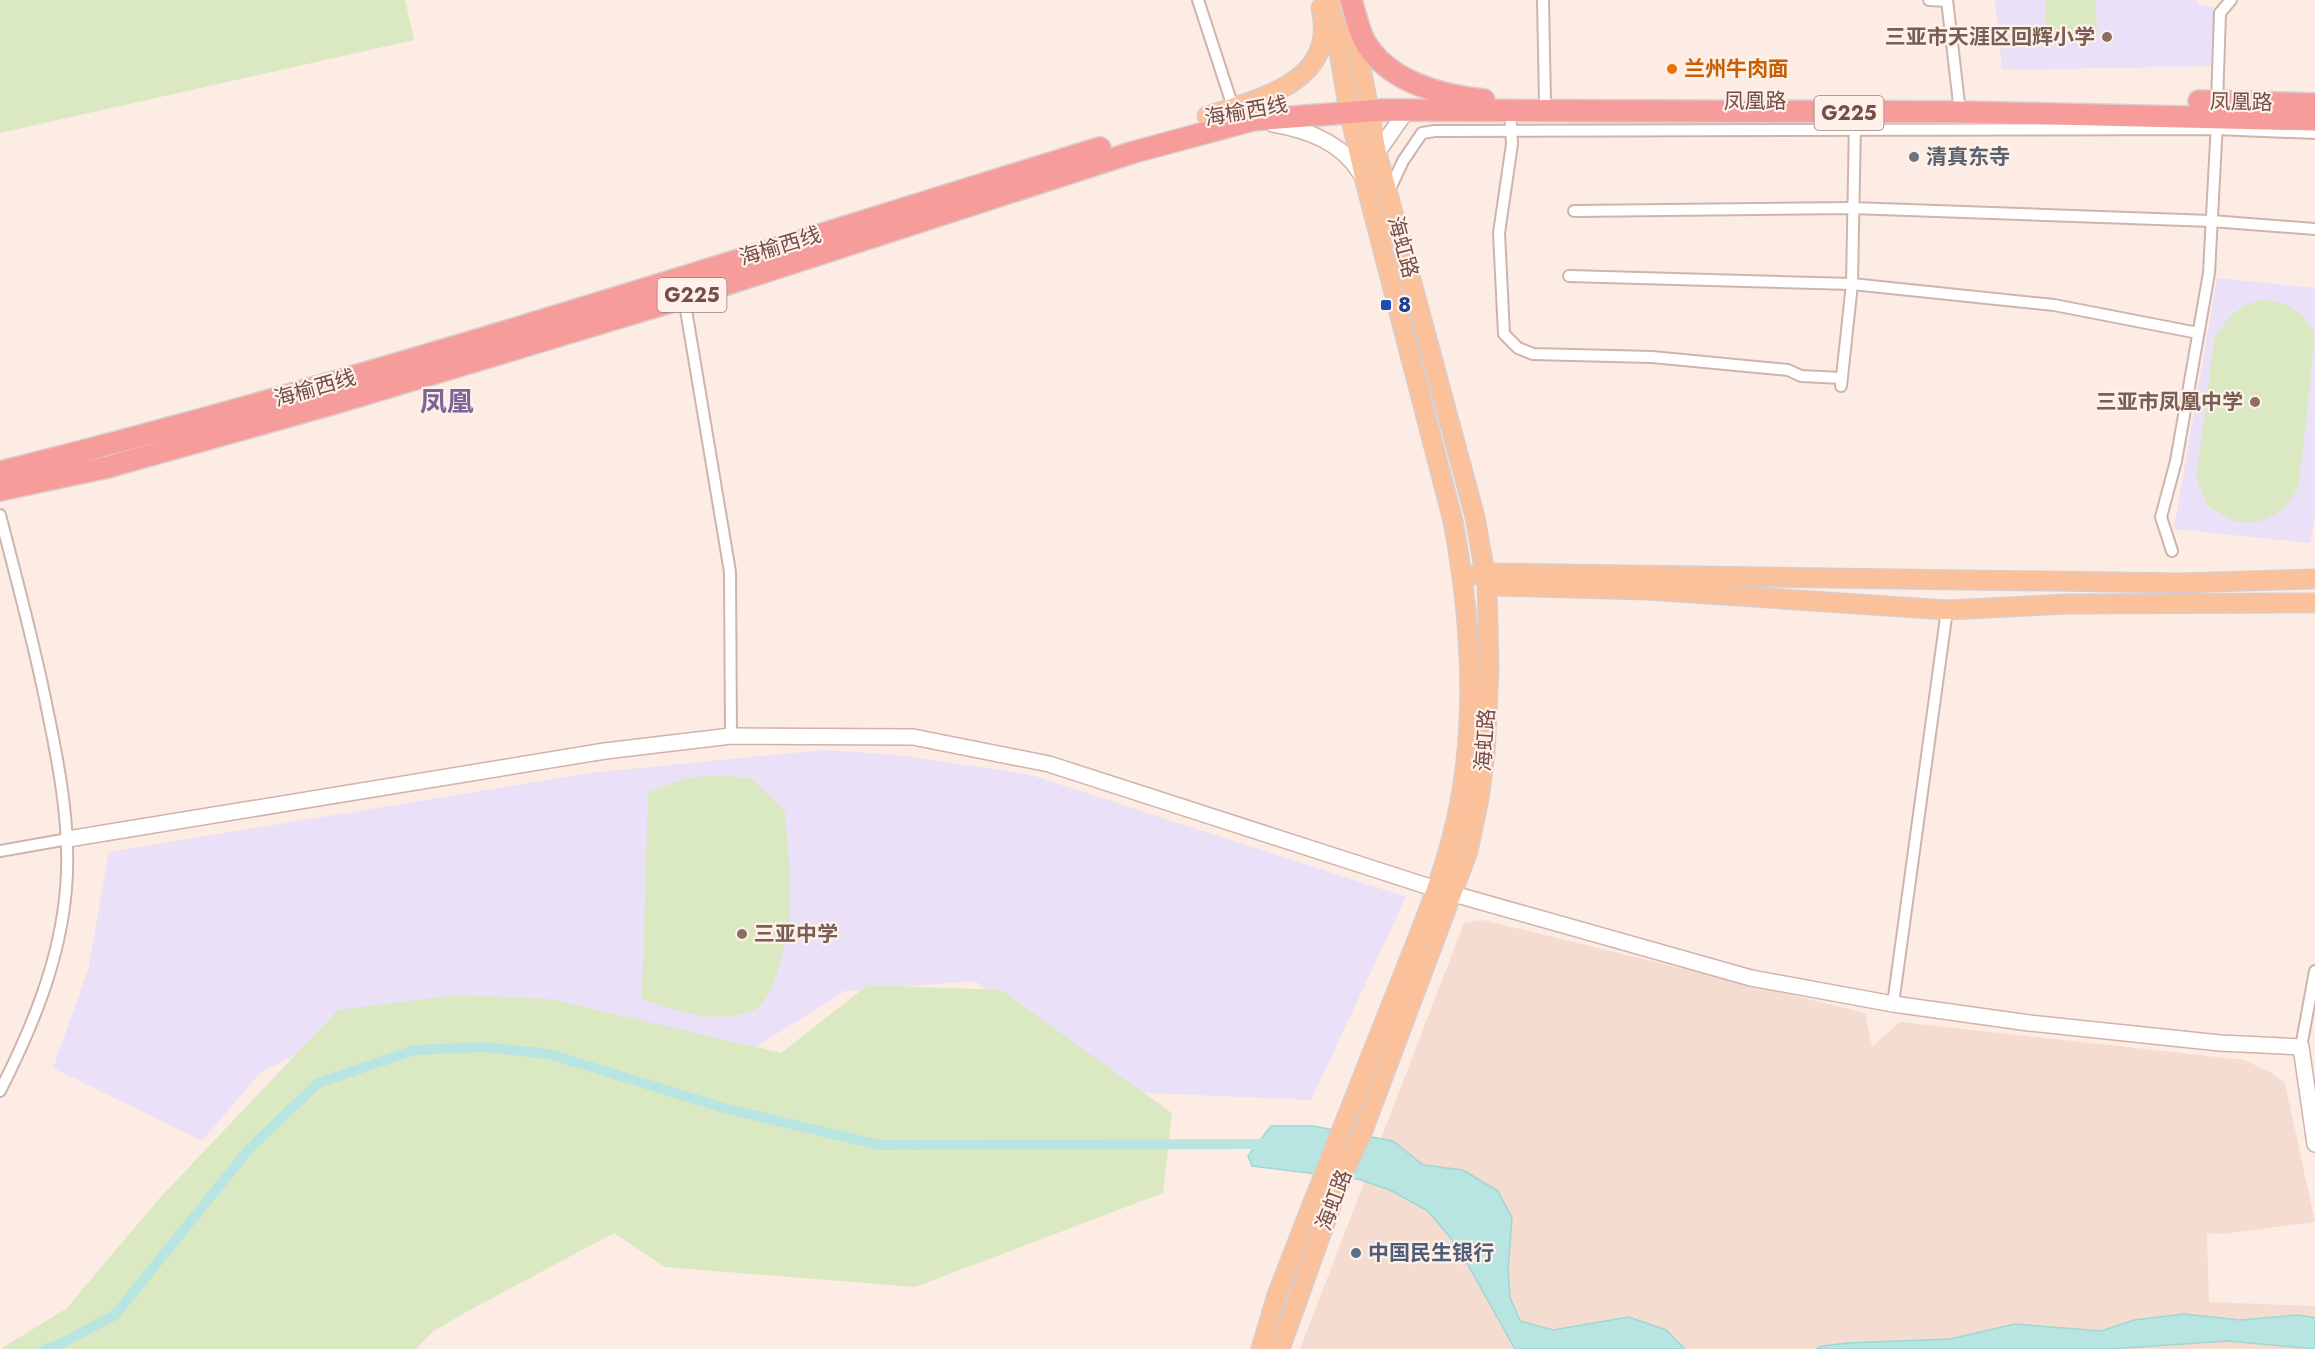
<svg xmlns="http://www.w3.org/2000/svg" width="2315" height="1349" viewBox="0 0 2315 1349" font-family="Jost,'Noto Sans SC',sans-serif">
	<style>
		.residential { fill: #f4dcd1 }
		.education { fill: #eae0f8 }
		.green { fill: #dbe9c2 }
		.water { fill: #b8e5e1; stroke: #9ed7d3; stroke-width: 1.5 }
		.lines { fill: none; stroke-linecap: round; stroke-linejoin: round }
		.canal { stroke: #b8e5e1; stroke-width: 10 }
		.street-casing { stroke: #cfb4ad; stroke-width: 14 }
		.secondary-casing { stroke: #d2b2aa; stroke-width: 18 }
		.primary-casing { stroke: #d8cdcc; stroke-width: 21 }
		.highway-casing { stroke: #d8cdcc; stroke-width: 24 }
		.street { stroke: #fff; stroke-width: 10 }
		.secondary { stroke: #fff; stroke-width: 15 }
		.primary { stroke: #fac19b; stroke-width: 18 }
		.highway { stroke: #f69c9a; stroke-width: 21 }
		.education-dot { fill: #8d6e63; stroke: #fff1e9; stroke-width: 2 }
		.food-dot { fill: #e8710a; stroke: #fff1e9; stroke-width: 2 }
		.worship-dot { fill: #6b7280; stroke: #fff1e9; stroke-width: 2 }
		.transit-dot { fill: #1a4fb4; stroke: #fff1e9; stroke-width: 2 }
		.service-dot { fill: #5c6f8a; stroke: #fff1e9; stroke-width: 2 }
		.labels { text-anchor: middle; stroke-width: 4.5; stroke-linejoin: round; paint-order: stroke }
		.shield { fill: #fff1e9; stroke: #9e7f79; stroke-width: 1.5 }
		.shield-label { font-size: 20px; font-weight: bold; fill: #744e49 }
		.education-label { font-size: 21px; font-weight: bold; fill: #785e54; stroke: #fff1e9; text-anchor: end }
		.food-label { font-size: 21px; font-weight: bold; fill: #c56008; stroke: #fff1e9; text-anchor: start }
		.street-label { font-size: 21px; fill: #744e49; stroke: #fff1e9 }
		.worship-label { font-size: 21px; font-weight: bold; fill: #5b616d; stroke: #fff1e9; text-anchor: start }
		.transit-label { font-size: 21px; font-weight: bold; fill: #164399; stroke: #fff1e9; text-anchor: start }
		.service-label { font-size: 21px; font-weight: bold; fill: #4e5e75; stroke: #fff1e9; text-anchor: start }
		.district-label { font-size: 27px; font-weight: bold; fill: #7a6597; stroke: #fff1e9 }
	</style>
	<rect width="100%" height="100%" fill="#fcece3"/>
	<!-- residential -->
	<path class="residential" d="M1483,920L1865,1013L1872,1047L1900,1022L2244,1060L2270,1072L2285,1083L2315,1222L2222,1234L2207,1233L2209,1302L2315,1306V1349H1300L1464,923Z"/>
	<!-- education -->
	<g class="education">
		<path d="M1995,0H2197L2198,4L2216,8V66L2002,70Z"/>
		<path d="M2217,278L2315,288V516L2310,543L2174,529Z"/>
		<path d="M824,750L897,755L1028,774L1406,897L1311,1100L1128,1092L975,981L845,991L738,1058L343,1031L260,1073L202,1141L53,1068L88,970L109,852L589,773Z"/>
	</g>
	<!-- green -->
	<g class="green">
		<path d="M0,0H405L414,40L0,133Z"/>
		<path d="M2045,0H2096L2097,37L2046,38Z"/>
		<path d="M2258,300C2282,301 2302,308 2313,332C2315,351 2302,460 2298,487L2292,499L2278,513L2259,522H2235L2208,506L2196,477L2214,340C2225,319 2235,309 2258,300Z"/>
		<path d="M716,775L752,779L785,811C787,845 793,883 789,917C787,939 775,1000 754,1010C716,1026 679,1011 642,999L648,792L687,778Z"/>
		<path d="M868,985L1001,990L1172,1113L1163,1193L915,1287L665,1267L614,1233L468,1311L432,1332L416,1349H0L66,1309L157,1201L338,1010L456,995L550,999L781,1053Z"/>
	</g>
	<!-- water -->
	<g class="water">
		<path d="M1271,1126H1313L1393,1141L1423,1165L1463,1170L1498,1191L1512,1218L1508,1270L1510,1297L1520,1321L1553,1330L1629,1317L1666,1330L1685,1349H1515L1458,1247L1428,1211L1390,1190L1358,1179L1252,1166L1248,1156Z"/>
		<path d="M2184,1314L2240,1320L2299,1315L2315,1318V1349L2227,1341L2110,1349H1816L1822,1346L1848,1343L1950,1339L2015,1324L2101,1331L2134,1320Z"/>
	</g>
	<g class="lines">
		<!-- canal -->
		<path class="canal" d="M45,1349L56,1346L115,1315L249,1149L318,1083L415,1050L486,1047L549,1054L724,1108L879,1145L1272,1144"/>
		<!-- street casing -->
		<g class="street-casing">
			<g id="street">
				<path d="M1198,0L1233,107"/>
				<path d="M1543,0L1545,102"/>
				<path d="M1929,0L1947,1"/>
				<path d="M1947,0L1960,112"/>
				<path d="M2217,103L2220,13L2231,0"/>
				<path d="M1510,111L1512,144L1499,233L1504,334L1518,348L1533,354L1652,357L1788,370L1801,376L1842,378"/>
				<path d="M1388,193L1403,161L1422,133L1435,131L2216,129L2315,133"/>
				<path d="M1574,211L1852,208L2211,221L2315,229"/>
				<path d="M1569,276L1852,284L2054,305L2198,333"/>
				<path d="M684,298L730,572L731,736"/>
				<path d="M1841,386L1852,284L1855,122"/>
				<path d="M0,515C17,581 35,646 48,713C60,771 71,830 66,889C60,961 32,1028 0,1091"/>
				<path d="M2172,551L2161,517L2176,461L2209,273L2217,122"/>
				<path d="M0,851L68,839"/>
				<path d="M1893,1004L1947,610"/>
				<path d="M2301,1047L2315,971"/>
			</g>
		</g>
		<!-- secondary casing -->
		<g class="secondary-casing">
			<g id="secondary">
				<path d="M1273,124C1309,130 1342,143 1361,174"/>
				<path d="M1377,153L1407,110"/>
				<path d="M68,839L605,751L731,736L913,737L1049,764L1436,889L1751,978L1893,1004L2029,1023L2220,1043L2301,1047L2315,1144"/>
			</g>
		</g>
		<!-- primary casing -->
		<g class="primary-casing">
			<g id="primary">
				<path d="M1207,116C1260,98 1338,83 1321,8"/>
				<path d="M1474,575L1485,573L2181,583L2315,579"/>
				<path d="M1495,586L1648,590L1947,610L2068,604L2315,603"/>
				<path d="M1261,1349L1277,1295C1314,1199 1352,1103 1390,1008C1416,941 1447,873 1460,802C1477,710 1470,612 1453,521L1365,181L1349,111L1330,0"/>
				<path d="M1280,1349L1340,1181L1362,1133L1468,851L1479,799L1485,754L1489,670L1487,585L1475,517L1377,153L1353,25"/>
			</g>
		</g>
		<!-- highway casing -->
		<g class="highway-casing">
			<g id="highway">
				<path d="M1351,0C1355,12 1358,28 1364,40C1386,81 1441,96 1484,100"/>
				<path d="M2199,101L2315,104"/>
				<path d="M0,472C371,380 734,260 1100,148"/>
				<path d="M0,490L108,467L339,402L684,298L1134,152L1253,120L1383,110L1960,112L2315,120"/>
			</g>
		</g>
		<!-- street -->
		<use href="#street" class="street"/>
		<!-- secondary -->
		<use href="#secondary" class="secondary"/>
		<!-- primary -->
		<use href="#primary" class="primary"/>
		<!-- highway -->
		<use href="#highway" class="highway"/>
	</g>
	<!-- markers -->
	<g class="education-dot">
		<circle cx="2107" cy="37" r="6"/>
		<circle cx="2255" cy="402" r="6"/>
		<circle cx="742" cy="934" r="6"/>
	</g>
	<circle class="food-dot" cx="1672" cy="69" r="6"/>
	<circle class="worship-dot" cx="1914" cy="157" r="6"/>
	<rect class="transit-dot" x="1380" y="299" width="12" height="12" rx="3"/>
	<circle class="service-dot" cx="1356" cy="1253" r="6"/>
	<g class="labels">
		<!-- shield labels -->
		<g class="shield">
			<rect x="1814.5" y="96" width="69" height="34" rx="4.5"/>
			<rect x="657.5" y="278" width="69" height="34" rx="4.5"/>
		</g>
		<g class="shield-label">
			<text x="1849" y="120">G225</text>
			<text x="692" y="302">G225</text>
		</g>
		<!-- education labels -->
		<g class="education-label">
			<text x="2095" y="44">三亚市天涯区回辉小学</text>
			<text x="2243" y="409">三亚市凤凰中学</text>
			<text x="754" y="941" text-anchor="start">三亚中学</text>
		</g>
		<!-- food labels -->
		<g class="food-label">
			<text x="1684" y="76">兰州牛肉面</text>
		</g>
		<!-- street labels -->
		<g class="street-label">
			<text x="1755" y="108">凤凰路</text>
			<text transform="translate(2241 102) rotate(1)" y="7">凤凰路</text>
			<text transform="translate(1246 111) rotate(-10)" y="7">海榆西线</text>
			<text transform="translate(780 246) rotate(-17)" y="7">海榆西线</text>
			<text transform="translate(1403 247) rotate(75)" y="7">海虹路</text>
			<text transform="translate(315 388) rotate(-16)" y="7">海榆西线</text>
			<text transform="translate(1485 740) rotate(-86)" y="7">海虹路</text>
			<text transform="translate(1334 1200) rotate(-69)" y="7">海虹路</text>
		</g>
		<!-- worship labels -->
		<g class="worship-label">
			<text x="1926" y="164">清真东寺</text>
		</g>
		<!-- transit labels -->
		<g class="transit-label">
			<text x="1398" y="312">8</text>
		</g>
		<!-- service labels -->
		<g class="service-label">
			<text x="1368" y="1260">中国民生银行</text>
		</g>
		<!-- district labels -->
		<g class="district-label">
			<text x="447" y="411">凤凰</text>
		</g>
	</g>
</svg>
